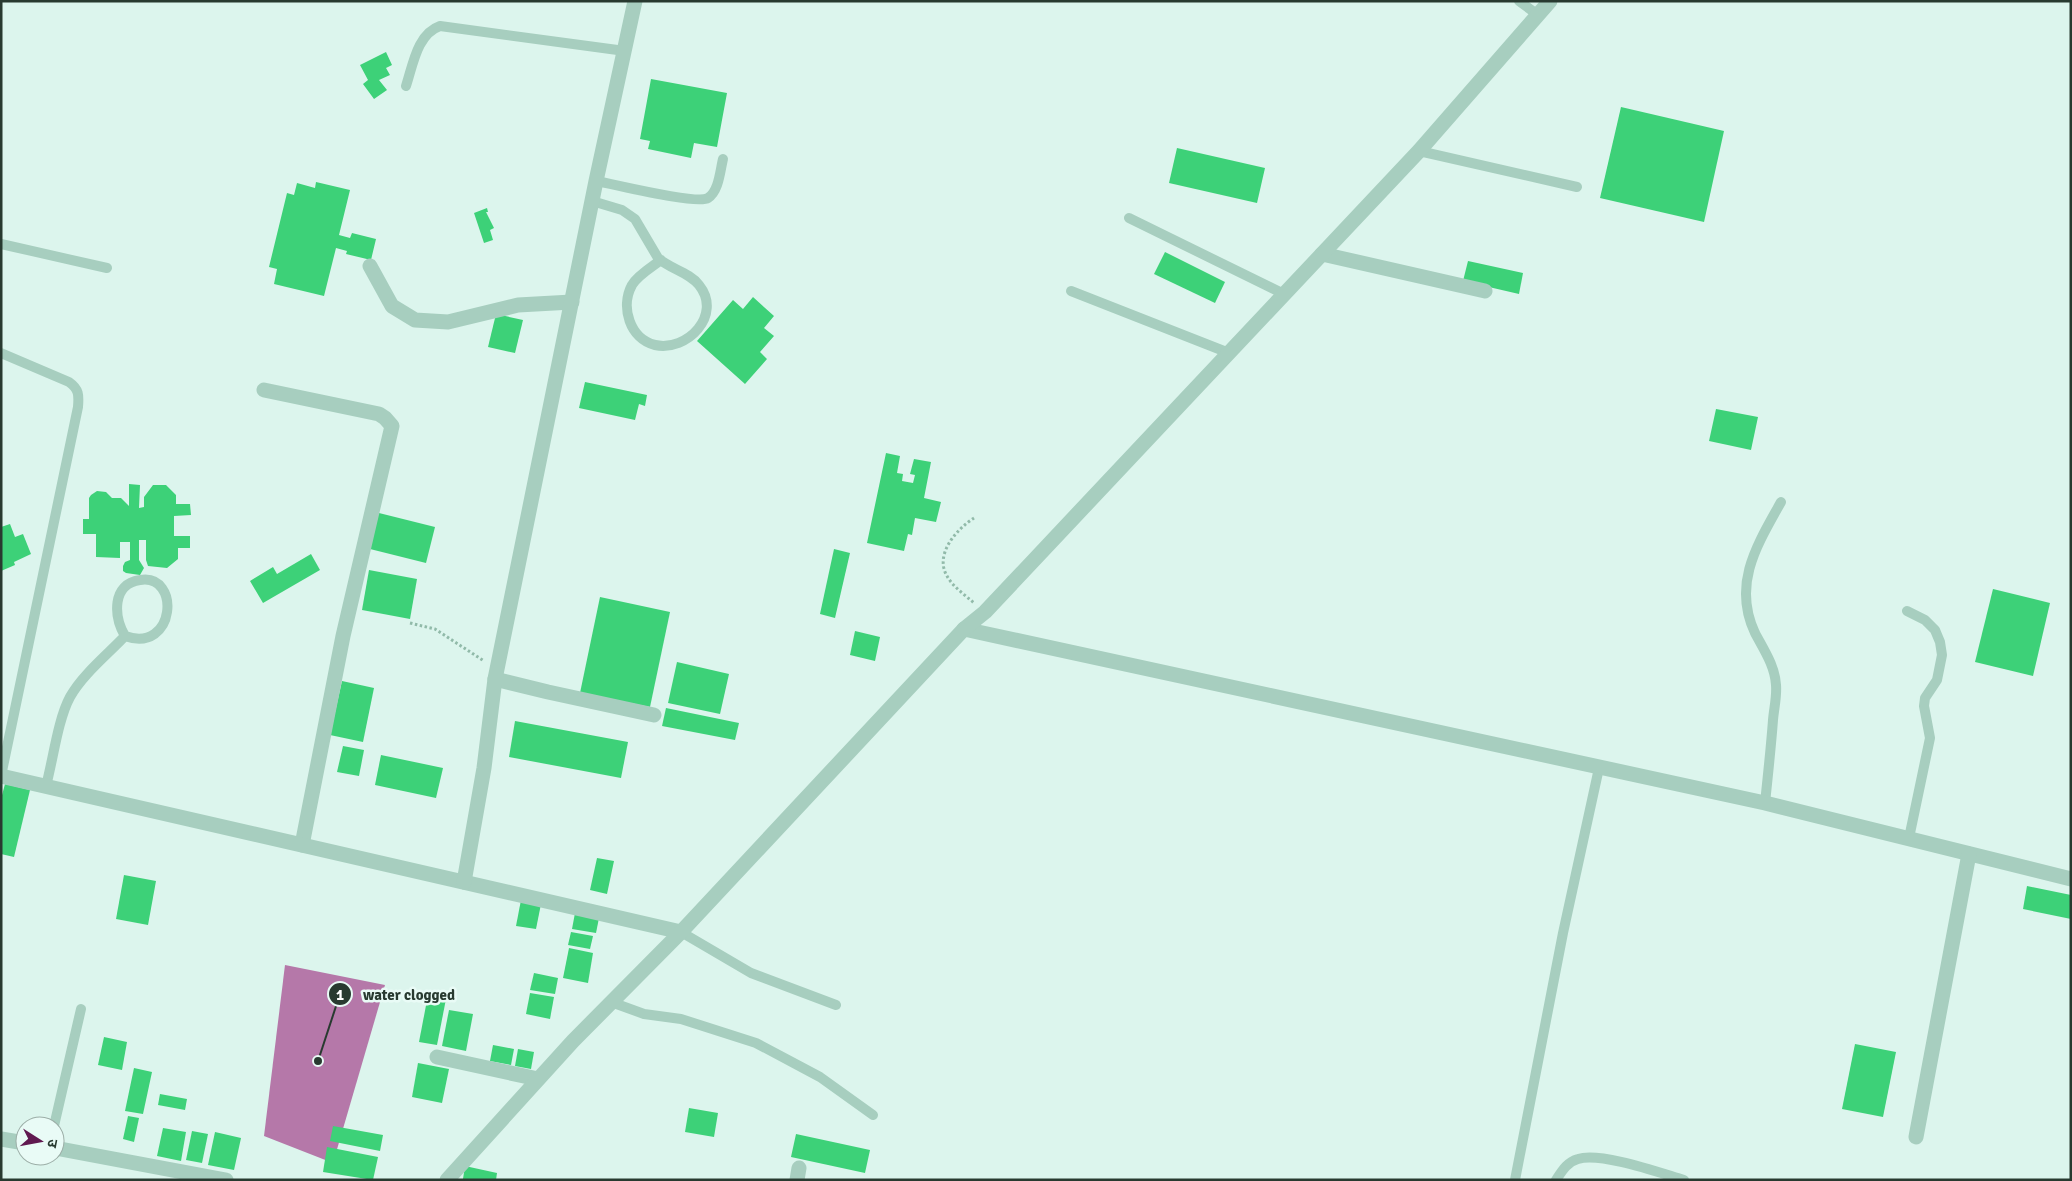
<svg xmlns="http://www.w3.org/2000/svg" width="2072" height="1181" viewBox="0 0 2072 1181" font-family="Signika,'Noto Sans Devanagari',sans-serif">
	<style>
		.water { fill: #b578a9 }
		.building { fill: #3dd178 }
		.lines { fill: none; stroke-linecap: round; stroke-linejoin: round }
		.path { stroke: #91baa9; stroke-width: 3; stroke-dasharray: 2.5 2.5; stroke-linecap: butt }
		.lane { stroke: #a7cebf; stroke-width: 10 }
		.street { stroke: #a7cebf; stroke-width: 15 }
		.leader { fill: none; stroke: #283a30; stroke-width: 2 }
		.callout-dot { fill: #283a30; stroke: #e9fbf6; stroke-width: 2 }
		.mark-label { font-size: 15px; text-anchor: middle; font-weight: bold; fill: #fff }
		.callout-label { font-size: 15px; text-anchor: middle; font-weight: bold; fill: #283a30; stroke: #e9fbf6; stroke-width: 5; stroke-linejoin: round; paint-order: stroke }
	</style>
	<rect width="100%" height="100%" fill="#dcf5ed"/>
	<!-- water -->
	<path class="water" d="M285,965L385,985L333,1163L264,1136Z"/>
	<!-- building -->
	<g class="building">
		<path d="M386,52L392,65L386,68L390,75L379,80L387,90L374,99L363,84L368,80L360,65Z"/>
		<path d="M651,79L727,93L717,147L694,143L691,158L648,149L650,141L640,139Z"/>
		<path d="M1621,107L1724,131L1704,222L1600,198Z"/>
		<path d="M1177,148L1265,168L1257,203L1169,183Z"/>
		<path d="M316,182L350,190L339,235L350,238L352,233L376,239L371,260L346,254L347,251L336,248L324,296L274,284L277,269L269,267L287,193L294,195L297,183L315,188Z"/>
		<path d="M487,208L488,212H486L494,228L490,230L493,240L484,243L474,213Z"/>
		<path d="M1165,252L1225,282L1215,303L1154,274Z"/>
		<path d="M1468,261L1523,273L1519,294L1463,281Z"/>
		<path d="M753,297L774,316L764,328L774,336L760,352L767,359L745,384L697,341L733,300L743,309Z"/>
		<path d="M496,314L523,320L515,353L488,347Z"/>
		<path d="M585,382L647,395L645,406L639,404L635,420L579,408Z"/>
		<path d="M1716,409L1758,417L1751,450L1709,441Z"/>
		<path d="M886,453L900,456L897,473L903,474L902,481L913,483L915,475L910,474L914,459L931,462L924,498L941,502L936,522L915,518L912,535L908,534L904,551L867,543Z"/>
		<path d="M129,484L140,485L139,508L144,507V497L153,485H166L176,495V504H190L191,515L174,516V536H190V548H178V559L167,568L148,566L146,560V540H139V560L144,568L140,575L126,573L123,571V566L125,562L130,560V542H120V558L96,557V534H83V519H89V498L91,495L97,491L106,492L112,498H121L129,506Z"/>
		<path d="M375,512L435,527L426,563L366,548Z"/>
		<path d="M10,524L15,537L23,534L31,554L14,562L15,565L1,571V527Z"/>
		<path d="M834,549L850,553L835,618L820,614Z"/>
		<path d="M311,554L320,570L263,603L250,581L273,567L277,574Z"/>
		<path d="M369,570L417,579L410,619L362,610Z"/>
		<path d="M1993,589L2050,603L2033,676L1975,662Z"/>
		<path d="M600,597L670,612L650,707L580,693Z"/>
		<path d="M855,631L880,637L875,661L850,655Z"/>
		<path d="M677,662L729,674L720,714L668,703Z"/>
		<path d="M342,681L374,688L363,742L330,735Z"/>
		<path d="M666,708L739,723L735,740L662,726Z"/>
		<path d="M515,721L628,742L621,778L509,757Z"/>
		<path d="M343,746L364,750L359,776L337,772Z"/>
		<path d="M381,755L443,768L436,798L375,785Z"/>
		<path d="M5,784L30,790L14,857L1,854V799Z"/>
		<path d="M597,858L614,861L607,894L590,890Z"/>
		<path d="M124,875L156,881L148,925L116,919Z"/>
		<path d="M2027,886L2071,895V919L2023,909Z"/>
		<path d="M521,900L541,904L536,929L516,926Z"/>
		<path d="M575,913L599,918L596,933L572,929Z"/>
		<path d="M571,932L593,936L590,949L568,945Z"/>
		<path d="M569,948L593,953L588,983L563,978Z"/>
		<path d="M534,973L558,978L555,994L530,990Z"/>
		<path d="M530,993L554,997L550,1019L526,1014Z"/>
		<path d="M428,995L446,999L437,1045L419,1042Z"/>
		<path d="M449,1010L473,1014L466,1051L442,1046Z"/>
		<path d="M104,1037L127,1042L122,1070L98,1065Z"/>
		<path d="M1855,1044L1896,1052L1883,1117L1842,1109Z"/>
		<path d="M493,1045L514,1049L511,1065L490,1061Z"/>
		<path d="M518,1049L534,1052L531,1069L515,1066Z"/>
		<path d="M418,1063L449,1069L442,1103L412,1097Z"/>
		<path d="M134,1068L152,1072L143,1114L125,1111Z"/>
		<path d="M160,1094L187,1099L185,1110L158,1105Z"/>
		<path d="M689,1108L718,1113L714,1137L685,1132Z"/>
		<path d="M128,1116L139,1118L134,1142L123,1139Z"/>
		<path d="M333,1126L383,1135L380,1151L330,1141Z"/>
		<path d="M163,1128L186,1132L181,1161L157,1156Z"/>
		<path d="M192,1131L208,1134L202,1163L186,1160Z"/>
		<path d="M215,1132L241,1138L234,1170L208,1165Z"/>
		<path d="M796,1134L870,1150L865,1173L791,1157Z"/>
		<path d="M327,1147L378,1157L373,1180L323,1172Z"/>
		<path d="M465,1166L497,1173L496,1180L463,1179Z"/>
	</g>
	<g class="lines">
		<!-- path -->
		<g class="path">
			<path d="M974,518C957,529 934,554 947,576C953,587 965,595 974,603"/>
			<path d="M410,623L435,629L484,661"/>
		</g>
		<!-- lane -->
		<g class="lane">
			<path d="M1519,1L1538,15"/>
			<path d="M406,86C413,65 417,34 440,26L625,51"/>
			<path d="M1419,151L1577,187"/>
			<path d="M596,181C614,184 697,205 708,198C719,191 720,171 723,159"/>
			<path d="M592,201L622,210L635,219L658,258C670,269 689,272 699,285C723,315 687,352 655,345C630,339 620,307 632,285C638,275 652,267 661,260"/>
			<path d="M1129,218L1284,294"/>
			<path d="M1,244L107,268"/>
			<path d="M1071,291L1229,353"/>
			<path d="M1,353L69,382C79,389 79,395 78,407L1,776"/>
			<path d="M1907,611L1925,620L1935,630L1940,642L1942,655L1937,680L1925,698L1924,706L1930,738L1909,838"/>
			<path d="M46,786C53,760 58,719 70,697C82,675 108,654 125,636C176,654 181,573 140,580C111,584 114,617 125,636"/>
			<path d="M1765,803C1768,775 1771,747 1773,720C1774,708 1777,697 1776,685C1775,666 1764,650 1755,633C1732,584 1757,545 1781,502"/>
			<path d="M681,932L751,973L836,1005"/>
			<path d="M611,1002L644,1014L681,1019L756,1043L820,1077L873,1115"/>
			<path d="M54,1126L81,1009"/>
			<path d="M1515,1180L1563,933L1599,768"/>
			<path d="M1556,1180C1562,1171 1567,1162 1578,1159C1601,1152 1660,1173 1684,1180"/>
		</g>
		<!-- street -->
		<g class="street">
			<path d="M1322,254L1485,291"/>
			<path d="M370,266L392,306L415,320L448,322L518,305L572,302"/>
			<path d="M264,390L379,414L385,418L392,426L343,636L302,845"/>
			<path d="M964,629L1765,803L2071,879"/>
			<path d="M495,679L548,692L654,715"/>
			<path d="M1,776L681,932"/>
			<path d="M464,882L484,768L495,679L596,181L635,1"/>
			<path d="M437,1057L538,1079"/>
			<path d="M1916,1137L1969,854"/>
			<path d="M1,1139L25,1143"/>
			<path d="M55,1148L226,1180"/>
			<path d="M447,1180L573,1041L681,932L964,629L985,612L1419,151L1550,1"/>
			<path d="M797,1180L799,1168"/>
		</g>
	</g>
	<!-- callouts -->
	<path class="leader" d="M318 1061L340 994"/>
	<g class="callout-dot">
		<circle cx="318" cy="1061" r="5"/>
		<circle cx="340" cy="994" r="12"/>
	</g>
	<g class="mark-label">
		<text x="340" y="1000">1</text>
	</g>
	<g class="callout-label">
		<text x="409" y="1000">water clogged</text>
	</g>
	<!-- border -->
	<rect width="2072" height="1181" fill="none" stroke="#283a30" stroke-width="5"/>
	<!-- north arrow -->
	<g transform="translate(40 1141) rotate(101)"><circle r="24" fill="#e9fbf6" stroke="#9caea7"/>
	<path d="M0-4L9 19L0 12L-9 19Z" fill="#601950"/>
	<text y="-8" font-size="14" font-weight="bold" text-anchor="middle" fill="#283a30">उ</text>
	</g>
</svg>
